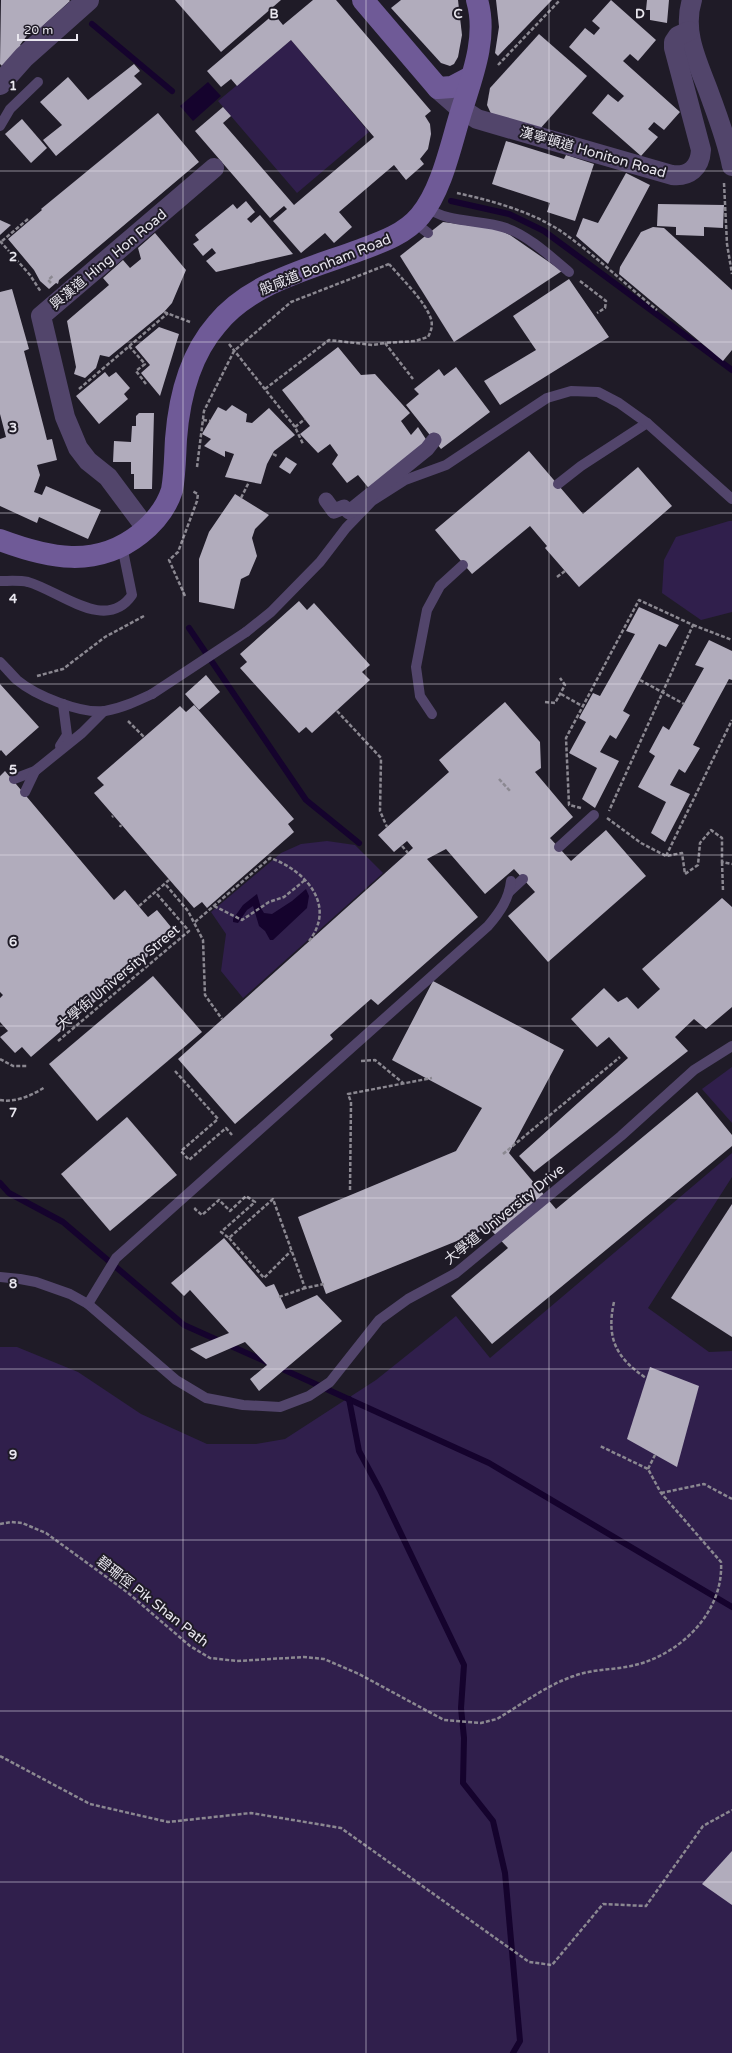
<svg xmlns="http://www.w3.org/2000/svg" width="732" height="2053" viewBox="0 0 732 2053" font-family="'Varela Round','Noto Sans TC',sans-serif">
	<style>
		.green { fill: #301f4c }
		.water { fill: #15032d }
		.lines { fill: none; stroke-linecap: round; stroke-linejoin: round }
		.stream { stroke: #15032d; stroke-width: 6 }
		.building { fill: #b1acbc }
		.path { stroke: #8b8891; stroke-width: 2.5; stroke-dasharray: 4 2; stroke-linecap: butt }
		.service { stroke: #52456b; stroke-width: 10 }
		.pedestrian { stroke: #52456b; stroke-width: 15 }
		.minor { stroke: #52456b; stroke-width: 20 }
		.tertiary { stroke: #52456b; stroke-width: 22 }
		.secondary { stroke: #6f5a97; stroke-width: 22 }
		.path-bridge { stroke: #8b8891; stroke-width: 2.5; stroke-dasharray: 4 2; stroke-linecap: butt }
		.service-bridge { stroke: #52456b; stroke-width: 10 }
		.grid { fill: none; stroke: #e9e7ef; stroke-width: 1; stroke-opacity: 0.55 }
		.labels { text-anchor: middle; stroke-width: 4; stroke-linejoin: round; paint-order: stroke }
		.street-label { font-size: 14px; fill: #e9e7ef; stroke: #1f1b27 }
		.grid-label { font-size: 13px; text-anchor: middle; font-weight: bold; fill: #e9e7ef; stroke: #1f1b27; stroke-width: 4; stroke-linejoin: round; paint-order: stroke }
	</style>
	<rect width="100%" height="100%" fill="#1f1b27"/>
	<!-- green -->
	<g class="green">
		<path d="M291,40L369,132L297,193L218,101Z"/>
		<path d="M729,521H732V612L701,620L662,593L664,560L676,537Z"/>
		<path d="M327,841L355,845L383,873L243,998L221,971L226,934L211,912L281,853L301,844Z"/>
		<path d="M732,1067V1123L702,1089Z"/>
		<path d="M732,1153V1177L648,1308L709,1352L732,1351V2053H0V1347H17L78,1372L141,1414L207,1444H256L285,1439L376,1380L456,1316L490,1358Z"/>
	</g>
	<!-- water -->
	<g class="water">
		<path d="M208,82L221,96L193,121L180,106Z"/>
		<path d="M306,889L309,896L307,908L273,940H270L265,931L259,926L253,906L247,910L238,923L233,922V919L243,905L257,894L261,908L264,913L272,914L292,901Z"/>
	</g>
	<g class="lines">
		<!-- stream -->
		<g class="stream">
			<path d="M92,24L172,91"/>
			<path d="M451,201L509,214L544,231L732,370"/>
			<path d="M189,628L306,800L359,843"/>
			<path d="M0,1183L9,1193L63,1222L184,1325L269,1363"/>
			<path d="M278,1367L489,1463L732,1607"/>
			<path d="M349,1399L359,1451L380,1490L464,1665L461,1708L464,1738L463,1783L493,1821L505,1873L520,2041L513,2053"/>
		</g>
	</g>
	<!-- building -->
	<g class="building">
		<path d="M1,0H69L70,1L34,34L31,30L20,45L22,47L2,66L0,64Z"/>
		<path d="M175,0H281L221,52Z"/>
		<path d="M313,0H336L431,111L425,116L430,124L431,134L428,149L420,159L424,164L406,180L394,165L339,212L352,227L334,243L325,233L301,253L273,221L287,209L284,206L270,218L195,131L223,107L231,116L223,123L294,205L374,137L291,40L237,86L231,79L221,87L207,71L274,14L283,25Z"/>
		<path d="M401,0H458L462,35L458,57L454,64L450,66L441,63L391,8Z"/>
		<path d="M496,0H552L498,56L495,53L499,27Z"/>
		<path d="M611,0L656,40L638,61L630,54L623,61L680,112L664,130L654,122L648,129L658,137L641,156L592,113L608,94L618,102L624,96L569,47L585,28L594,35L600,28L592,21Z"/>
		<path d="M647,0H669L667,23L650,20V10H646Z"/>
		<path d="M539,34L587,76L539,130L493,118L487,105L490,88Z"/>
		<path d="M134,64L140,71L134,76L142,84L56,156L43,140L62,125L40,102L68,77L88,100Z"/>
		<path d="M158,113L199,162L59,280L58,284L56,283L49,289L40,281L34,270L8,239L42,210L41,209Z"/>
		<path d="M22,119L47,148L31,163L5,134Z"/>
		<path d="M506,141L564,159L566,155L594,164L575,221L547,212L550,203L492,184Z"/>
		<path d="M626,173L650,185L608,264L576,236L583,218L598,223Z"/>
		<path d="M246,201L255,212L247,219L251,223L260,215L293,254L216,272L206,261L216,253L212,248L203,256L193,244L199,240L195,235L233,204L237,209Z"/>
		<path d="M658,204L724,205L723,228L704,227V236L676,235V227L657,226Z"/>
		<path d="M0,220L11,225L0,235Z"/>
		<path d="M443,222L497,229L510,235L562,271L454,342L400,256Z"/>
		<path d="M653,227L664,228L732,290V350L723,361L619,274L620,267L641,232Z"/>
		<path d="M155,233L186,270L172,303L164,312L109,357L100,355L96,368L85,378L74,374L76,367L67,321L109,285L103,278L123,260L130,268L141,259L138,248Z"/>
		<path d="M569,279L609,337L500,405L484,381L536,350L513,316Z"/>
		<path d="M12,289L29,349L24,351L44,428L47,440L52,439L57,460L37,465L40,475L34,492L42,495L46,486L101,510L88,539L39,517L37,523L0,506V439L6,437L0,414V292Z"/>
		<path d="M159,327L179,334L160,396L141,373L150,365L135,347Z"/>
		<path d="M338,347L361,375L375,374L410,413L401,421L411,435L418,427L429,444L371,491L358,475L347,483L332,464L338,455L330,444L318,453L300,434L310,426L282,390Z"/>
		<path d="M456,367L490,412L441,449L406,405L419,394L414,389L439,369L444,376Z"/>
		<path d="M105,372L109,377L116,372L130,388L124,394L128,399L99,424L76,396Z"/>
		<path d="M232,405L247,414L246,422L252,423L269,408L295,435L274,451L267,464L261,484L225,477L234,454L225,451V457L204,446L211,439L202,434L218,407L226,411Z"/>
		<path d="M139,413H154L152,489H134V474H131V462H113L114,441L131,442L132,426H136V416Z"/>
		<path d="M529,451L583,514L638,467L672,506L579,587L545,548L547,546L530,526L472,574L435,530Z"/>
		<path d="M286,457L297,464L290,474L279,467Z"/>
		<path d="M235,494L269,515L255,529L252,538L257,556L249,575L241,579L234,609L199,602V559L209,532Z"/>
		<path d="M299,601L307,610L314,603L370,665L362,672L370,680L312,733L306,727L299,733L240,668L247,662L240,654Z"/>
		<path d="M639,607L679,625L666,647L659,644L623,711L630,715L616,739L610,735L600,752L619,761L595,808L582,799L597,768L569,753L586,722L579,718L593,693L600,696L635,634L626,631Z"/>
		<path d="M709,640L732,651V680L729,679L693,745L700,748L685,773L679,769L670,785L690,794L665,842L651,833L666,802L638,787L655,756L649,752L663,726L669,730L704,668L695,665Z"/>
		<path d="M206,675L220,692L199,710L185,694Z"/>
		<path d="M0,684L39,727L6,756L1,750L0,751Z"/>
		<path d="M505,702L540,742L541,768L535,772L573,817L550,838L571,861L606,830L646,876L548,962L508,916L535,892L514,869L485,894L446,849L427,859L478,917L378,1005L371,999L330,1035L333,1039L235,1124L178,1059L413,848L407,841L394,852L378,835L449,772L439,760Z"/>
		<path d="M194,705L294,819L288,824L294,832L207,908L202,902L194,908L94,793L104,785L97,778L180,706L186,712Z"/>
		<path d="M5,771L114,900L125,890L148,917L157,910L171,927L165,933L169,938L31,1057L22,1047L15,1053L0,1037L8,1031L0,1022V998L3,995L0,992V776Z"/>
		<path d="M722,898L732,907V1007L706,1029L694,1019L675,1037L688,1051L534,1172L519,1156L628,1058L609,1037L597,1047L571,1019L604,988L618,1002L627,997L638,1009L660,989L642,969Z"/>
		<path d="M153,976L202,1032L97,1121L49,1064Z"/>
		<path d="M433,981L564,1050L509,1153L556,1209L697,1092L732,1135V1146L492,1344L451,1296L508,1248L489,1228L326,1294L298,1217L456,1151L482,1108L392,1060Z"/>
		<path d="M127,1117L177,1175L110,1231L61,1174Z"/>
		<path d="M732,1204V1337L671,1298Z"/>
		<path d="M224,1238L266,1287L274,1284L286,1309L317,1295L342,1321L259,1391L250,1379L267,1365L245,1342L206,1359L190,1349L229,1333L190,1290L184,1296L171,1283Z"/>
		<path d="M650,1367L699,1386L677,1467L627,1439Z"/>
		<path d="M732,1851V1905L702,1884Z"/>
	</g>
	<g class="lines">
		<!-- path -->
		<g class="path">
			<path d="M498,65L560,0"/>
			<path d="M724,183L727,244L732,274"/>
			<path d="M457,193C493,201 534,212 565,234C597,257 626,285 657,310"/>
			<path d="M0,241L30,275L41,292"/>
			<path d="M2,241L28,219"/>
			<path d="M389,264C402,279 425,301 431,319C433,326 431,331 428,337L415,341L385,343L413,379"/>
			<path d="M580,281L606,301L605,308L597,313"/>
			<path d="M51,283L48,280L54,275"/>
			<path d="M164,312L190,322"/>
			<path d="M229,344L295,427L303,444"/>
			<path d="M129,346L145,364L136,371L146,384"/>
			<path d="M79,389L168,313"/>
			<path d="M265,389L329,340L373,345L385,343"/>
			<path d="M203,420L210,421"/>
			<path d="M295,427L305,419"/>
			<path d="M273,454L277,456"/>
			<path d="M197,467L204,411L234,351L291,302L389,264"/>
			<path d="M557,577L565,571"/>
			<path d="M185,596L169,560L178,552L197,501L198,494L192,491"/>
			<path d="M693,625L732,640"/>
			<path d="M37,676L63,669L105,637L144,616"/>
			<path d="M561,694L582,706"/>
			<path d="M545,702L555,703L565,685L560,678"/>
			<path d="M337,711L381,758L380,811L387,827"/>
			<path d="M128,721L144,737"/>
			<path d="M499,779L511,792"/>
			<path d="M581,808L569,805L566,738L639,600L693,625L609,811"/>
			<path d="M112,817L113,816"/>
			<path d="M607,818L641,843L666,856L682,853L685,874L698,865L700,843L711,830L722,838V862L732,864"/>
			<path d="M120,827L121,825"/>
			<path d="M402,846L408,853"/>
			<path d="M666,856L732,720"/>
			<path d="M722,862L723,891"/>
			<path d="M166,885L188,911L203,940L205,995L222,1019"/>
			<path d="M139,906L169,880"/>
			<path d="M214,906L242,920L269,902L284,897L305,880"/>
			<path d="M195,922L270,858C305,870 337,905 309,941"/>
			<path d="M58,1041L189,931L156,893"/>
			<path d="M0,1059L13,1066H27"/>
			<path d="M361,1061L375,1060L403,1083"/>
			<path d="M175,1071L218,1119L181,1151L189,1160L226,1128L232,1135"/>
			<path d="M0,1100C15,1103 33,1095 45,1087"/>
			<path d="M503,1154L620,1057"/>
			<path d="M350,1190L351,1102L348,1094L432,1078"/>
			<path d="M196,1208L195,1209L202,1215L219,1200L230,1211L246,1196L255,1202L221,1232L229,1238L273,1199L305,1288L324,1284"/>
			<path d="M229,1238L264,1278L291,1251"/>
			<path d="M279,1297L305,1288"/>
			<path d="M614,1302C606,1338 616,1358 646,1378"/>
			<path d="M648,1469L655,1455"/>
			<path d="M661,1493L704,1484L732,1499"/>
			<path d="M0,1524L11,1522L22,1523L46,1533L127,1592L190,1646L210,1658L237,1661L304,1657L324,1659L359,1674L444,1720L481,1723L497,1719C522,1704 547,1685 574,1676C593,1669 612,1670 631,1666C679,1656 724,1613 721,1562L661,1493L648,1469L600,1446"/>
			<path d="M0,1756L90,1804L168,1822L251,1813L341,1828L529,1962L552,1965L603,1904L646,1906L703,1826L732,1810"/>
		</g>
		<!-- service -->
		<g class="service">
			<path d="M0,126L10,109L38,82"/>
			<path d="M427,207C447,224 481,219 506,228C529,236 551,257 569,272"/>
			<path d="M414,222L428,233"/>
			<path d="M558,484L581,466L647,423"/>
			<path d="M0,581C9,581 19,580 28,582C60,591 106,633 132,595L122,546"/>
			<path d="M246,632L271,612L320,562L346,528L372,501L405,480L446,465L547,398L571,391L598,392L619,403L647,423L732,499"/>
			<path d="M0,662C6,668 11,674 17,680C36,696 81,714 105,711C122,708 137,701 152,694"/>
			<path d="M432,714L420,696L416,667L427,610L440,586L463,565"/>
			<path d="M60,746L67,735L63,704"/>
			<path d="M14,779L35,771L82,733L104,711"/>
			<path d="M25,792L35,771"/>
			<path d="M559,847L594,815"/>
			<path d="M509,892L523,879"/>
			<path d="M0,1277L20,1279L36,1282L70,1294L88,1304L176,1380L206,1398L243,1405L280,1407L309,1396L330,1382L379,1320L408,1299L456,1273L621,1136L694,1070L732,1046"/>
			<path d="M88,1304L116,1258L488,926C500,912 509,899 511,881"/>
		</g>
		<!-- pedestrian -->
		<path class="pedestrian" d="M326,500L334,511L344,507L349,512L427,449L434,440"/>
		<!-- minor -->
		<g class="minor">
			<path d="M692,0C682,31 697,61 708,90C717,115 727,140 732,166"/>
			<path d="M462,109L477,119L672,175C689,177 700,168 701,150L674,48V42L678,36L689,31"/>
			<path d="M146,528L108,477L88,461L78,448L65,417L41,316L214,168"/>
		</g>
		<!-- tertiary -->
		<g class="tertiary">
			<path d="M0,84L24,57L88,0"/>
			<path d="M438,88L462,109"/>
		</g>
		<!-- secondary -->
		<g class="secondary">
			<path d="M363,0L438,88L452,87L471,77"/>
			<path d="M0,540C48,558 96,569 140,534C155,522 166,509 172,490C175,474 175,456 176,439C179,399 190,355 217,324C251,282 312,268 360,250C382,242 405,234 420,216C442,190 451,144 461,112C472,77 488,37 477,0"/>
		</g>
		<!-- path-bridge -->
		<g class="path-bridge">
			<path d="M241,498L249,482"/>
			<path d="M640,680L684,704"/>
		</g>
		<!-- service-bridge -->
		<path class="service-bridge" d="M152,694L246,632"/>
	</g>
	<!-- grid -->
	<path class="grid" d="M183,0V2053M366,0V2053M549,0V2053M0,171H732M0,342H732M0,513H732M0,684H732M0,855H732M0,1026H732M0,1198H732M0,1369H732M0,1540H732M0,1711H732M0,1882H732"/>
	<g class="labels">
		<!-- street labels -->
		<g class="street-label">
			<text transform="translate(593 152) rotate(16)" y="5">漢寧頓道 Honiton Road</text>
			<text transform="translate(108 259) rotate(-40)" y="5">興漢道 Hing Hon Road</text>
			<text transform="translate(325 264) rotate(-22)" y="5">般咸道 Bonham Road</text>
			<text transform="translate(118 977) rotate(-40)" y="5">大學街 University Street</text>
			<text transform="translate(504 1214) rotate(-39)" y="5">大學道 University Drive</text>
			<text transform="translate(153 1601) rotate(38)" y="5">碧珊徑 Pik Shan Path</text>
		</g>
	</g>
	<g class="grid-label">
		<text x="274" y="18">B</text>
		<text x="458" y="18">C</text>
		<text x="640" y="18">D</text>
		<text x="13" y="90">1</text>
		<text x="13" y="261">2</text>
		<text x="13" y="432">3</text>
		<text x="13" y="603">4</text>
		<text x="13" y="774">5</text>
		<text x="13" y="946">6</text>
		<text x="13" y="1117">7</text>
		<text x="13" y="1288">8</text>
		<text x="13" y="1459">9</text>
	</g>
	<!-- scale -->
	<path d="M18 34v6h59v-6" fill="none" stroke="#e9e7ef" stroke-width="2"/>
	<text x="24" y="34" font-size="12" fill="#e9e7ef" stroke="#1f1b27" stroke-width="3" paint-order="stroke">20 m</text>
</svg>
